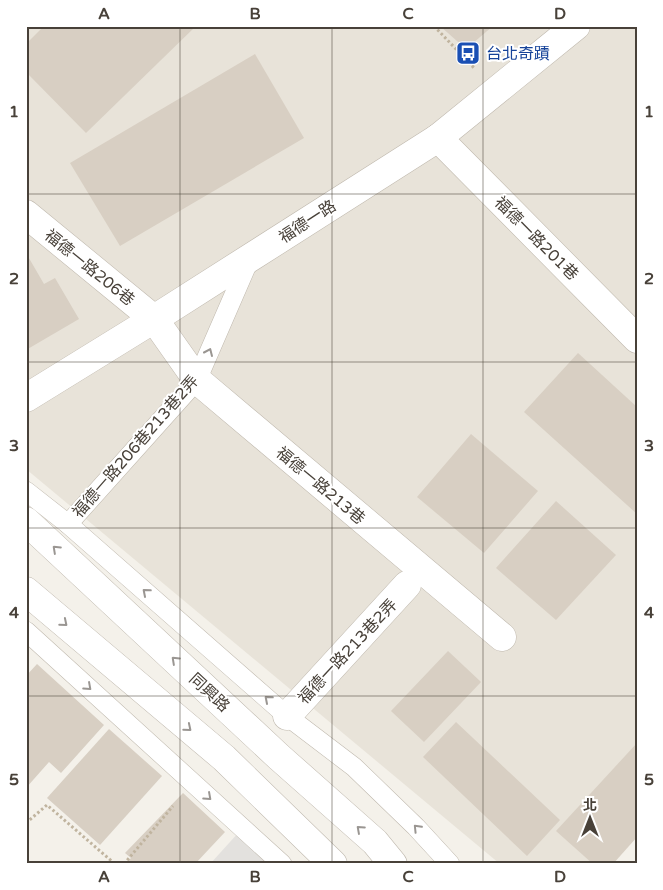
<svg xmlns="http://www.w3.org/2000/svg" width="663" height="890" viewBox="0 0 663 890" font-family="'Varela Round','Noto Sans TC',sans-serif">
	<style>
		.residential { fill: #e8e3d9 }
		.parking { fill: #e3e1de }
		.building { fill: #d8cfc3 }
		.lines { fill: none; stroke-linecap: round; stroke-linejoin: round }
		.service-casing { stroke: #bfb8ad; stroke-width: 20 }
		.minor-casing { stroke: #bfb8ad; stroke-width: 29 }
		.tertiary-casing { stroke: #bfb8ad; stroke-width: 29 }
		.path { stroke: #c0b49f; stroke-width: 3; stroke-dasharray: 2.5 2.5; stroke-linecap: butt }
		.service { stroke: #fff; stroke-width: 19 }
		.minor { stroke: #fff; stroke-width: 28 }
		.tertiary { stroke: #fff; stroke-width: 28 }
		.oneway { stroke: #9a9692 }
		.grid { fill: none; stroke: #484139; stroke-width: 1; stroke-opacity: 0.55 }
		.labels { text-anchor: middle; stroke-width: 4; stroke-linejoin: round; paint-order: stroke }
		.transit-label { font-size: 16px; fill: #164399; stroke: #fff; text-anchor: start }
		.street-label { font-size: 16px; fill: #484139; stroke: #fff }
		.neatline { fill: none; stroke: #484139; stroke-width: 2 }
		.grid-label { font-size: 16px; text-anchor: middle; font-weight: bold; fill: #484139 }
	</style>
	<rect width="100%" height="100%" fill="#f4f1ea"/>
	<!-- residential -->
	<path class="residential" d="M26,26H637V837L611,864H500L26,469Z"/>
	<!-- parking -->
	<path class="parking" d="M239,832L270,864H210Z"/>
	<!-- building -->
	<g class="building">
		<path d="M44,26H196L86,133L26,72V44Z"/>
		<path d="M440,26H493L466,49Z"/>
		<path d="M255,54L304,138L120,246L70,163Z"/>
		<path d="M26,253L44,284L55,278L79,319L26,350Z"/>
		<path d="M578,353L637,407V514L524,412Z"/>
		<path d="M471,434L538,491L484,553L417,497Z"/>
		<path d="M556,501L616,555L556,620L496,568Z"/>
		<path d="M448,651L481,682L424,742L391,711Z"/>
		<path d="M37,664L104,725L61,773L49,762L26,788V676Z"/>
		<path d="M456,722L560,820L527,856L423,757Z"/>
		<path d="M109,729L162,776L100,845L47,798Z"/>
		<path d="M637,743V837L613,864H593L556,831Z"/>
		<path d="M183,793L225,832L195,864H125L131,858L125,853Z"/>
	</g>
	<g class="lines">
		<!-- service casing -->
		<g class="service-casing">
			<g id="service">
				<path d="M26,491L68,524L287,716L354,767L416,827L450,864"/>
				<path d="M68,524L197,380L250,258"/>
				<path d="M26,631L282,864"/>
			</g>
		</g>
		<!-- minor casing -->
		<g class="minor-casing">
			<g id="minor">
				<path d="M438,138L637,339"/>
				<path d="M26,214L154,319L197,380L502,637"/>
				<path d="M287,716L407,585"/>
			</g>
		</g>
		<!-- tertiary casing -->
		<g class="tertiary-casing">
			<g id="tertiary">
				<path d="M26,398L154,319L438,138L576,26"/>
				<path d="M26,521L279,757L375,842L393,864"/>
				<path d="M26,591L224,758L333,864"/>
			</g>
		</g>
		<!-- path -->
		<g class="path">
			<path d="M434,26L475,69"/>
			<path d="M26,823L47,805L115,864"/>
			<path d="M124,864L173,806"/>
		</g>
		<!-- service -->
		<use href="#service" class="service"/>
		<!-- minor -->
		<use href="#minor" class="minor"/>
		<!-- tertiary -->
		<use href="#tertiary" class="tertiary"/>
	</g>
	<!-- one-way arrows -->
	<defs><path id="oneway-chevron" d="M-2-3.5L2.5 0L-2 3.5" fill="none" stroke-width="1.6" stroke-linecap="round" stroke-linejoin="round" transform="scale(1.25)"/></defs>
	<g class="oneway">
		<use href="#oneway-chevron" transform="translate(209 352) rotate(-66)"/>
		<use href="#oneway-chevron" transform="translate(56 549) rotate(-137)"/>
		<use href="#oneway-chevron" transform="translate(146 592) rotate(-139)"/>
		<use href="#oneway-chevron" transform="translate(64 623) rotate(40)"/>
		<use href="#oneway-chevron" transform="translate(175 660) rotate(-137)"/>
		<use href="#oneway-chevron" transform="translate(88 687) rotate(42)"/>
		<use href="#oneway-chevron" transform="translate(268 699) rotate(-139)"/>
		<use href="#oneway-chevron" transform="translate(188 728) rotate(40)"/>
		<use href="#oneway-chevron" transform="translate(208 797) rotate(42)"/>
		<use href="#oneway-chevron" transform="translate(417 828) rotate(-134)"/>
		<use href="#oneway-chevron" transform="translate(360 829) rotate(-138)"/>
	</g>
	<!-- grid -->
	<path class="grid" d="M180,26V864M332,26V864M483,26V864M26,194H637M26,362H637M26,528H637M26,696H637"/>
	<!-- icons -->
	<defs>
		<g id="bus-square" transform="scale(1.25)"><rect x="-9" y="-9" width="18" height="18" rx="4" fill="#1a4fb4" stroke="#fff"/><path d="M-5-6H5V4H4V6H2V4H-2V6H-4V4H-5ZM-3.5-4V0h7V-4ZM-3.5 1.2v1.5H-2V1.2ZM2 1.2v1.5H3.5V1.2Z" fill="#fff"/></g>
	</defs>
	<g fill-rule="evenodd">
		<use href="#bus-square" x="468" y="53"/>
	</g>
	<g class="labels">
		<!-- transit labels -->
		<g class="transit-label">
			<text x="486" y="59">台北奇蹟</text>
		</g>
		<!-- street labels -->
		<g class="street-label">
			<text transform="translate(307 221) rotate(-33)" y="6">福德一路</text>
			<text transform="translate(537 238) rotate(45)" y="6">福德一路201巷</text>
			<text transform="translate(90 267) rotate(39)" y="6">福德一路206巷</text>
			<text transform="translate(135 446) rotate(-49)" y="6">福德一路206巷213巷2弄</text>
			<text transform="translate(321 485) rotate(40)" y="6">福德一路213巷</text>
			<text transform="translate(347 651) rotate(-47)" y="6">福德一路213巷2弄</text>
			<text transform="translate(210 692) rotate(43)" y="6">同興路</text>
		</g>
	</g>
	<!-- border -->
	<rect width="663" height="890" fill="none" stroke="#ffffff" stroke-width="55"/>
	<!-- north arrow -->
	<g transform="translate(590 818)" stroke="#ffffff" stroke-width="4" paint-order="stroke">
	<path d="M0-4L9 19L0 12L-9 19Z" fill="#484139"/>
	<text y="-8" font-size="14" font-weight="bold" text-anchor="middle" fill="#484139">北</text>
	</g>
	<rect x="28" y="28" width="608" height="834" class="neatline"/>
	<g class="grid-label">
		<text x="104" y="19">A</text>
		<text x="255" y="19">B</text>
		<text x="408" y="19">C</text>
		<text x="560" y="19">D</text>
		<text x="14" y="117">1</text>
		<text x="649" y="117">1</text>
		<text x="14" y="284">2</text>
		<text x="649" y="284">2</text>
		<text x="14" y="451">3</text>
		<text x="649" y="451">3</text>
		<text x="14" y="618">4</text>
		<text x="649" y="618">4</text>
		<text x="14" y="785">5</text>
		<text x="649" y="785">5</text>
		<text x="104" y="882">A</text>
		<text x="255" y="882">B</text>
		<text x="408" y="882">C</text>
		<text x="560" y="882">D</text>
	</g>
</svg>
